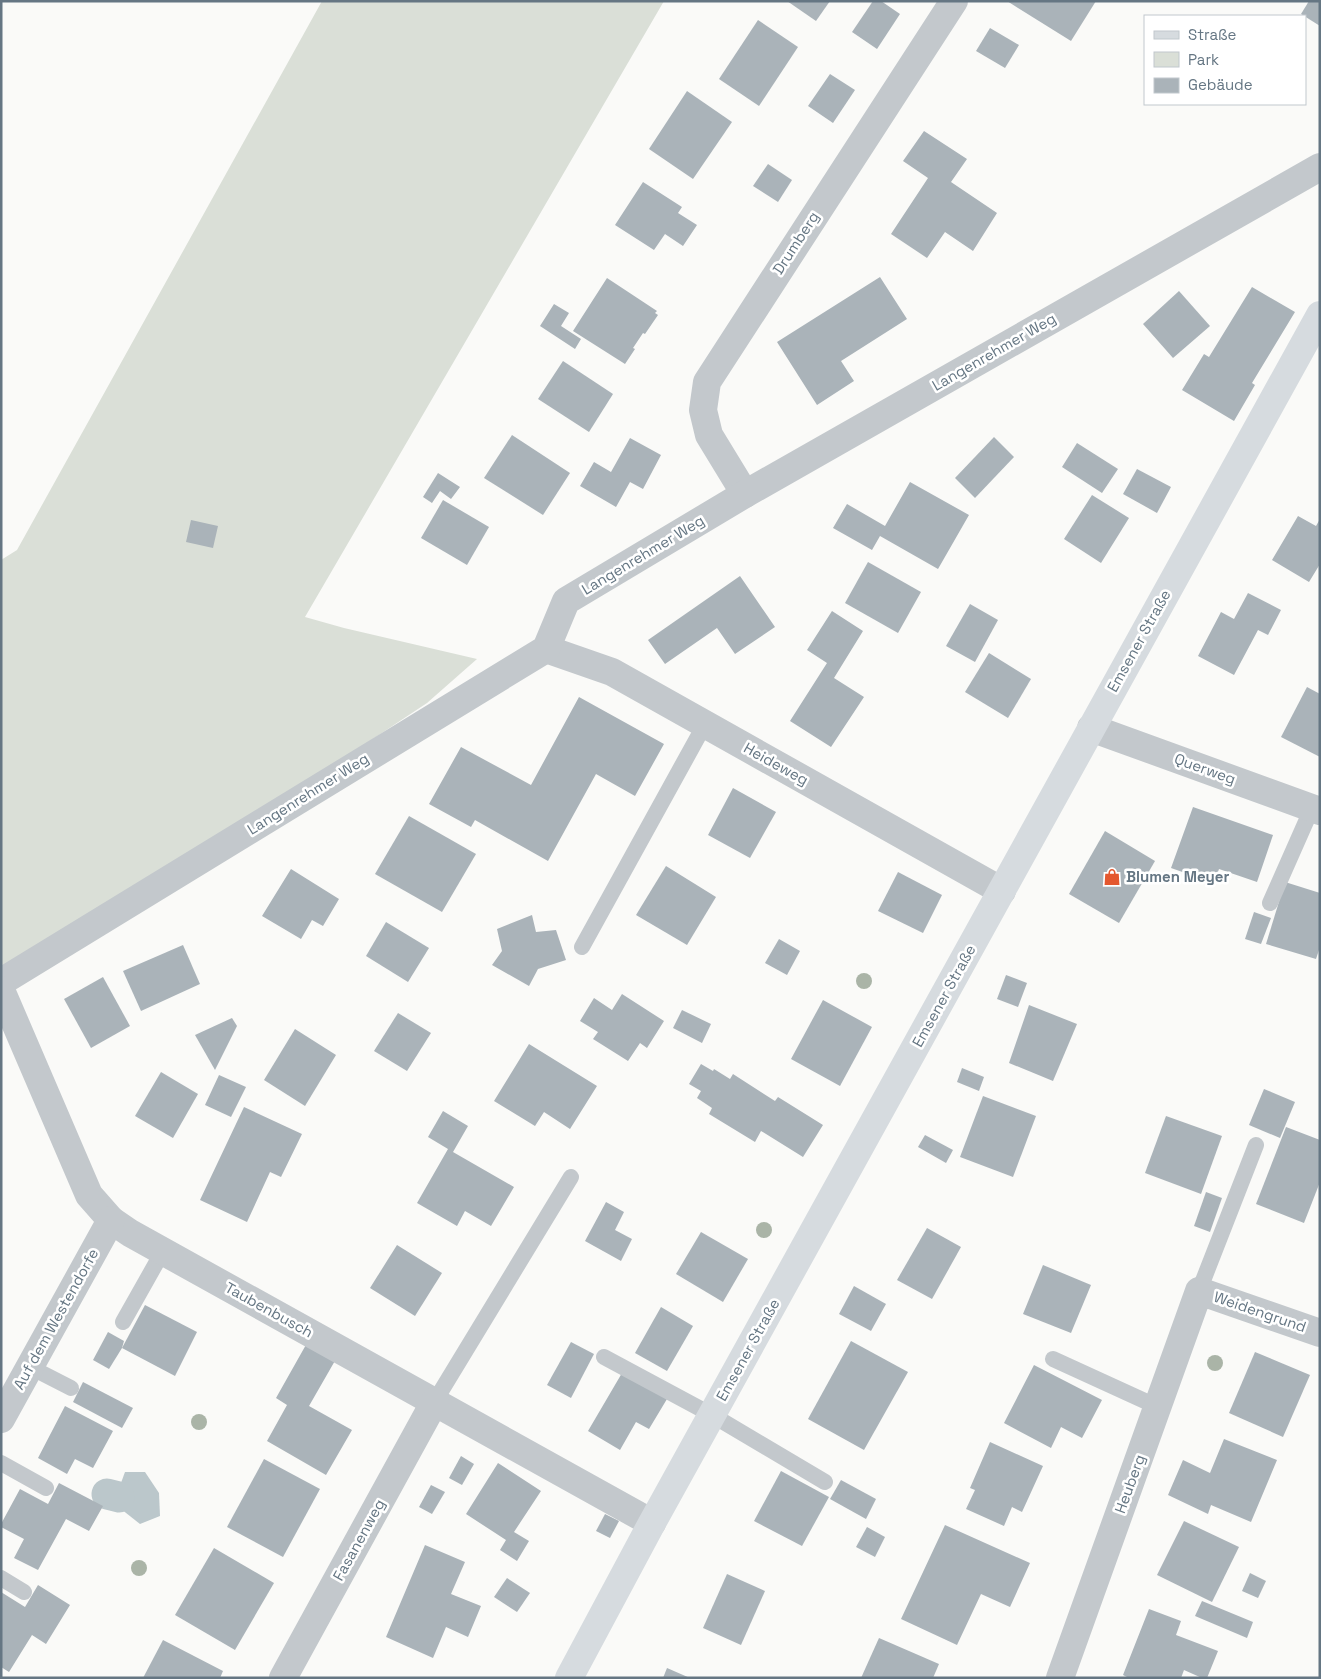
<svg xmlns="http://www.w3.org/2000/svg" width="1321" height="1679" viewBox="0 0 1321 1679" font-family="'Space Grotesk',sans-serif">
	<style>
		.green { fill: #dadfd7 }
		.water { fill: #bbc7cb }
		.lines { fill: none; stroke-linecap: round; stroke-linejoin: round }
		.canal { stroke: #bbc7cb; stroke-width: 31 }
		.building { fill: #aab3b9 }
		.lane { stroke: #c3c8cc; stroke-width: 16 }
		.street { stroke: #c3c8cc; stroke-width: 28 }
		.secondary { stroke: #d6dbdf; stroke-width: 28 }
		.tree { fill: #aab4a7 }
		.labels { text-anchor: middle; stroke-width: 5; stroke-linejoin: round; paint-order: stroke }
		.street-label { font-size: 15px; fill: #657683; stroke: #fff }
		.poi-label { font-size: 15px; font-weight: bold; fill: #657683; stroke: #fff; text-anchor: start }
	</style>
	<rect width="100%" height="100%" fill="#fafaf8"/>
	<!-- green -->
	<path class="green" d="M322,1H664L305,617L344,628L477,659L427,703L287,796L1,971V560L17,550Z"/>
	<!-- water -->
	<path class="water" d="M125,1472H145L159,1493L160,1516L140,1524L121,1509L118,1491Z"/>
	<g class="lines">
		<!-- canal -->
		<path class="canal" d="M107,1494L119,1497"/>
	</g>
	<!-- building -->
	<g class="building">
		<path d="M787,1H830L816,21Z"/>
		<path d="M873,1H881L900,14L877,49L852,32Z"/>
		<path d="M1007,1H1096L1071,41Z"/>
		<path d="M1309,1H1320V26L1301,14Z"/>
		<path d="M758,20L798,47L759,106L719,79Z"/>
		<path d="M990,28L1019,45L1005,68L976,51Z"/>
		<path d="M830,74L855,90L833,123L808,106Z"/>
		<path d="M687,91L732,122L693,179L649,149Z"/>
		<path d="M924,131L967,159L951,182L997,213L973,251L945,232L927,258L891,234L928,178L903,161Z"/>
		<path d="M768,164L792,180L778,202L753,186Z"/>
		<path d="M643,182L682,207L678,213L697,225L683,246L665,234L654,250L615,225Z"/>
		<path d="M880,277L907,319L841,361L854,381L817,405L777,342Z"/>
		<path d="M607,278L657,311L655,313L658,315L645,334L643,333L633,348L635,349L625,364L573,331Z"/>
		<path d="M1252,287L1295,312L1252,383L1255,385L1234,421L1182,390L1204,354L1209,357Z"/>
		<path d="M1179,291L1210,326L1173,358L1143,324Z"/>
		<path d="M554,304L569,313L561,326L581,339L575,349L540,326Z"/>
		<path d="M563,361L613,394L589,432L538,399Z"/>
		<path d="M512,435L570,473L543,515L484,478Z"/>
		<path d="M994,437L1014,457L975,498L955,478Z"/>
		<path d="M630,438L661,455L643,489L630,482L616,507L580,486L594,462L611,472Z"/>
		<path d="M1077,443L1118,469L1102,493L1062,467Z"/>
		<path d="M1137,469L1171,487L1157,513L1123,494Z"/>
		<path d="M438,473L460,487L451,499L440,491L432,503L423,497Z"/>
		<path d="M910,482L969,515L938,569L880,536L872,550L833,528L847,504L885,526Z"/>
		<path d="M1092,495L1129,518L1101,563L1064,539Z"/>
		<path d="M443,500L489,527L467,565L421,538Z"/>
		<path d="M1298,516L1316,526L1320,519V564L1309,582L1272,560Z"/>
		<path d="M191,520L218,526L213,548L186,542Z"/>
		<path d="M868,562L921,592L898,633L845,603Z"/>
		<path d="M740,576L775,627L735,654L717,628L665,664L648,640Z"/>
		<path d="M1248,593L1281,610L1268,635L1258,630L1234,675L1198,656L1221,612L1234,619Z"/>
		<path d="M970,604L998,620L975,662L946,646Z"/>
		<path d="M832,611L863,631L834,678L864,697L831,747L790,721L827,663L807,650Z"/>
		<path d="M989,653L1031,679L1008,718L965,692Z"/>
		<path d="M1307,687L1320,694V757L1281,737Z"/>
		<path d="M579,697L664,744L635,796L596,774L548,861L475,820L471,827L429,804L461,747L531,785Z"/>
		<path d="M733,788L776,812L750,858L708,835Z"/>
		<path d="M1193,807L1273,835L1257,882L1219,869L1214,883L1171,868Z"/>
		<path d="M409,816L476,854L442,912L375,874Z"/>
		<path d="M1105,831L1155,861L1119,923L1069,894Z"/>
		<path d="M666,866L716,897L687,945L636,915Z"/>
		<path d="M291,869L339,899L323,926L312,920L301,939L262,916Z"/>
		<path d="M898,872L942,895L923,933L878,911Z"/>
		<path d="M1285,882L1320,893V947L1316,959L1266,944Z"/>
		<path d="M1254,912L1271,918L1261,944L1245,939Z"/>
		<path d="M532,915L536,932L556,930L566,960L538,969L529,986L492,965L502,951L497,929Z"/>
		<path d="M386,922L429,948L408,982L366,956Z"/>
		<path d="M779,939L800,951L787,975L765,963Z"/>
		<path d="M183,945L200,984L141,1011L123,971Z"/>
		<path d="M1006,975L1027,983L1018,1007L997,999Z"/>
		<path d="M103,977L130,1026L91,1048L64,999Z"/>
		<path d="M622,994L664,1021L647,1048L640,1043L628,1061L593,1039L598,1032L580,1021L594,998L612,1010Z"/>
		<path d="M823,1000L872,1027L840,1086L791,1059Z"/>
		<path d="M1029,1005L1077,1024L1053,1081L1009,1063Z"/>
		<path d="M682,1010L711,1024L702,1043L673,1028Z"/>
		<path d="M398,1013L431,1033L407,1071L374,1051Z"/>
		<path d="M232,1018L237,1026L215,1070L195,1035Z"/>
		<path d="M295,1029L336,1055L305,1106L264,1080Z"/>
		<path d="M529,1044L597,1086L570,1129L544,1112L535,1126L494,1101Z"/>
		<path d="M701,1064L713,1071L714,1069L730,1079L733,1074L775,1101L778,1097L823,1125L803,1157L761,1131L755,1142L709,1114L712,1108L697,1098L701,1091L689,1084Z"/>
		<path d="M962,1068L984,1077L979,1091L957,1082Z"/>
		<path d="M161,1072L198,1094L173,1138L135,1116Z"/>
		<path d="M219,1075L246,1087L231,1117L205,1105Z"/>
		<path d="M1264,1089L1295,1102L1280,1138L1249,1125Z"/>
		<path d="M983,1096L1036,1116L1013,1177L960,1157Z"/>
		<path d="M244,1107L302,1134L281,1177L270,1172L247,1222L200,1200Z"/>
		<path d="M443,1111L468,1126L453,1152L514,1187L491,1226L465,1211L457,1226L417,1203L448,1149L428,1137Z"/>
		<path d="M1166,1116L1222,1136L1201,1194L1145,1173Z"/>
		<path d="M1286,1127L1320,1140V1182L1304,1223L1256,1204Z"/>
		<path d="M925,1135L953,1150L946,1163L918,1147Z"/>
		<path d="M1206,1192L1222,1198L1210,1232L1194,1226Z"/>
		<path d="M606,1202L624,1212L615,1230L632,1239L621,1261L585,1241Z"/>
		<path d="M927,1228L961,1247L932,1299L897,1280Z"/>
		<path d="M701,1232L748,1259L723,1302L676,1274Z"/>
		<path d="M397,1245L442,1273L415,1316L370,1288Z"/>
		<path d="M1043,1265L1091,1285L1071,1333L1023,1314Z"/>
		<path d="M854,1286L886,1304L871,1331L839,1314Z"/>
		<path d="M145,1305L197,1332L175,1376L122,1348Z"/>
		<path d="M661,1307L693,1326L667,1371L635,1353Z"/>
		<path d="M108,1332L124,1341L122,1348L109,1369L93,1360Z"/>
		<path d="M851,1341L908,1372L864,1450L808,1419Z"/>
		<path d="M571,1342L594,1354L571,1398L547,1385Z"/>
		<path d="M307,1343L336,1359L309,1406L352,1430L326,1475L267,1441L287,1405L276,1398Z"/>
		<path d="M1255,1352L1310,1375L1283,1437L1229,1413Z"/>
		<path d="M1034,1365L1102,1400L1082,1438L1061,1427L1051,1448L1004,1423Z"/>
		<path d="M622,1373L667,1399L649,1429L636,1422L620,1450L588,1431Z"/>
		<path d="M83,1382L133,1408L122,1428L73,1402Z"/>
		<path d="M65,1406L113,1431L93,1468L75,1459L67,1474L38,1458Z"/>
		<path d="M1224,1439L1277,1460L1251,1522L1211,1505L1208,1514L1168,1495L1183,1460L1210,1473Z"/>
		<path d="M990,1442L1043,1466L1022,1512L1012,1507L1004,1526L966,1509L975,1490L970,1488Z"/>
		<path d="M461,1456L474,1464L462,1485L449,1478Z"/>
		<path d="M264,1459L320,1489L283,1557L227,1527Z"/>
		<path d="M498,1463L541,1491L514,1532L529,1541L517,1561L500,1550L506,1540L466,1514Z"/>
		<path d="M781,1471L829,1497L802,1546L754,1521Z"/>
		<path d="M841,1480L876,1499L866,1519L830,1499Z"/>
		<path d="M59,1483L103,1506L89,1531L66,1519L38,1570L14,1558L24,1539L1,1527V1524L20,1489L48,1504Z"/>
		<path d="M431,1485L445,1492L432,1514L419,1507Z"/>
		<path d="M605,1514L619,1521L610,1538L596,1531Z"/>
		<path d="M1184,1521L1239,1547L1212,1602L1157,1575Z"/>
		<path d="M945,1525L1030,1563L1010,1607L981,1594L957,1645L901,1619Z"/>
		<path d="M867,1527L885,1537L875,1557L856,1547Z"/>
		<path d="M425,1545L465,1562L451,1594L481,1606L468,1637L446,1627L433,1658L386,1637Z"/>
		<path d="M214,1548L274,1583L235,1650L175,1615Z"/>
		<path d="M1250,1573L1266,1581L1258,1598L1242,1591Z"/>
		<path d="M727,1574L765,1591L741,1645L703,1628Z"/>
		<path d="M507,1578L530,1593L517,1612L494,1597Z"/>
		<path d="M38,1585L70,1605L46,1644L32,1635L9,1672L1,1667V1592L25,1607Z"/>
		<path d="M1202,1601L1253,1622L1247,1638L1195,1616Z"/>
		<path d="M1149,1609L1181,1621L1176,1635L1218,1651L1207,1678H1202L1184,1670L1181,1678H1129L1123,1675Z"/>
		<path d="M879,1638L939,1664L933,1678H861Z"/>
		<path d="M163,1640L223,1671L220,1678H143Z"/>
		<path d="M667,1668L690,1678H663Z"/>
	</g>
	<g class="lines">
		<!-- lane -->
		<g class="lane">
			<path d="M1270,903L1312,808"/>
			<path d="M582,947L705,724"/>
			<path d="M1199,1291L1256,1145"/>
			<path d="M123,1322L163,1251"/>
			<path d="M604,1357L712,1415L825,1482"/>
			<path d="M1053,1359L1158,1407"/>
			<path d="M30,1367L71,1388"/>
			<path d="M435,1401L571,1177"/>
			<path d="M1,1463L46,1488"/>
			<path d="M1,1578L24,1592"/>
		</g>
		<!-- street -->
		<g class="street">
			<path d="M745,494L709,435L703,410L707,382L954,1"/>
			<path d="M546,649L612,672L1002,891"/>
			<path d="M1091,728L1320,811"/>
			<path d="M1,982L546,649L566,601L745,494L1320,167"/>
			<path d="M1,990L89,1195L111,1220L130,1233L652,1523"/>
			<path d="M1,1419L111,1220"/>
			<path d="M283,1678L435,1401"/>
			<path d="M1060,1678L1199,1291L1320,1333"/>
		</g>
		<!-- secondary -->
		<path class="secondary" d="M569,1678L652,1523L1320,315"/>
	</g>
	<!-- trees -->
	<g class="tree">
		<circle cx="864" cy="981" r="8"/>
		<circle cx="764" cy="1230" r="8"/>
		<circle cx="1215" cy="1363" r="8"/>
		<circle cx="199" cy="1422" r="8"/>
		<circle cx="139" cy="1568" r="8"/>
	</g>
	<!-- icons -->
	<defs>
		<g id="shop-bare" transform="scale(1.35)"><path d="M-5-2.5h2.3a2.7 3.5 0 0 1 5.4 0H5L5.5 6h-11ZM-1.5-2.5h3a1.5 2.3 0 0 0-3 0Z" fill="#e4572e" stroke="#fff" stroke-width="2.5" paint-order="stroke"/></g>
	</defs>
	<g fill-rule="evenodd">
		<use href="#shop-bare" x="1112" y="877"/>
	</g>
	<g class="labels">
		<!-- street labels -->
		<g class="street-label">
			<text transform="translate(796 243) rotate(-57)" y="5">Drumberg</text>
			<text transform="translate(994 352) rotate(-30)" y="5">Langenrehmer Weg</text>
			<text transform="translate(643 555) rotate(-31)" y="5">Langenrehmer Weg</text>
			<text transform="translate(1139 641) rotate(-61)" y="5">Emsener Straße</text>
			<text transform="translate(776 764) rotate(29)" y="5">Heideweg</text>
			<text transform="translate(1205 769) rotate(20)" y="5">Querweg</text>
			<text transform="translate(308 794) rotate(-32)" y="5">Langenrehmer Weg</text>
			<text transform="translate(944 996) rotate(-61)" y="5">Emsener Straße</text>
			<text transform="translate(269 1310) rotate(29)" y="5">Taubenbusch</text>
			<text transform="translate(1260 1312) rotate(19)" y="5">Weidengrund</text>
			<text transform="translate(56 1319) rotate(-61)" y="5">Auf dem Westendorfe</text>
			<text transform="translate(748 1350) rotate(-61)" y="5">Emsener Straße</text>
			<text transform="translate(1130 1484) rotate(-70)" y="5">Heuberg</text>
			<text transform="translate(359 1540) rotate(-61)" y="5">Fasanenweg</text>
		</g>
		<!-- poi labels -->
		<g class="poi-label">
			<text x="1126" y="882">Blumen Meyer</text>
		</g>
	</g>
	<!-- border -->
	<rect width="1321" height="1679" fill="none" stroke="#657683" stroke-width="5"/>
	<!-- legend -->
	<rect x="1144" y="15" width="162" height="90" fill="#ffffff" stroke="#c1c8cd"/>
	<rect x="1154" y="31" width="25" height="8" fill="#d6dbdf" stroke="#c1c8cd"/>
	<text x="1188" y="40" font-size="15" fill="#657683">Straße</text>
	<rect x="1154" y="52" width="25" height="15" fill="#dadfd7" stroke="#c1c8cd"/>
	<text x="1188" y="65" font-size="15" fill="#657683">Park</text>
	<rect x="1154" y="78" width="25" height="15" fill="#aab3b9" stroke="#c1c8cd"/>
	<text x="1188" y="90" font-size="15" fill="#657683">Gebäude</text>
</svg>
